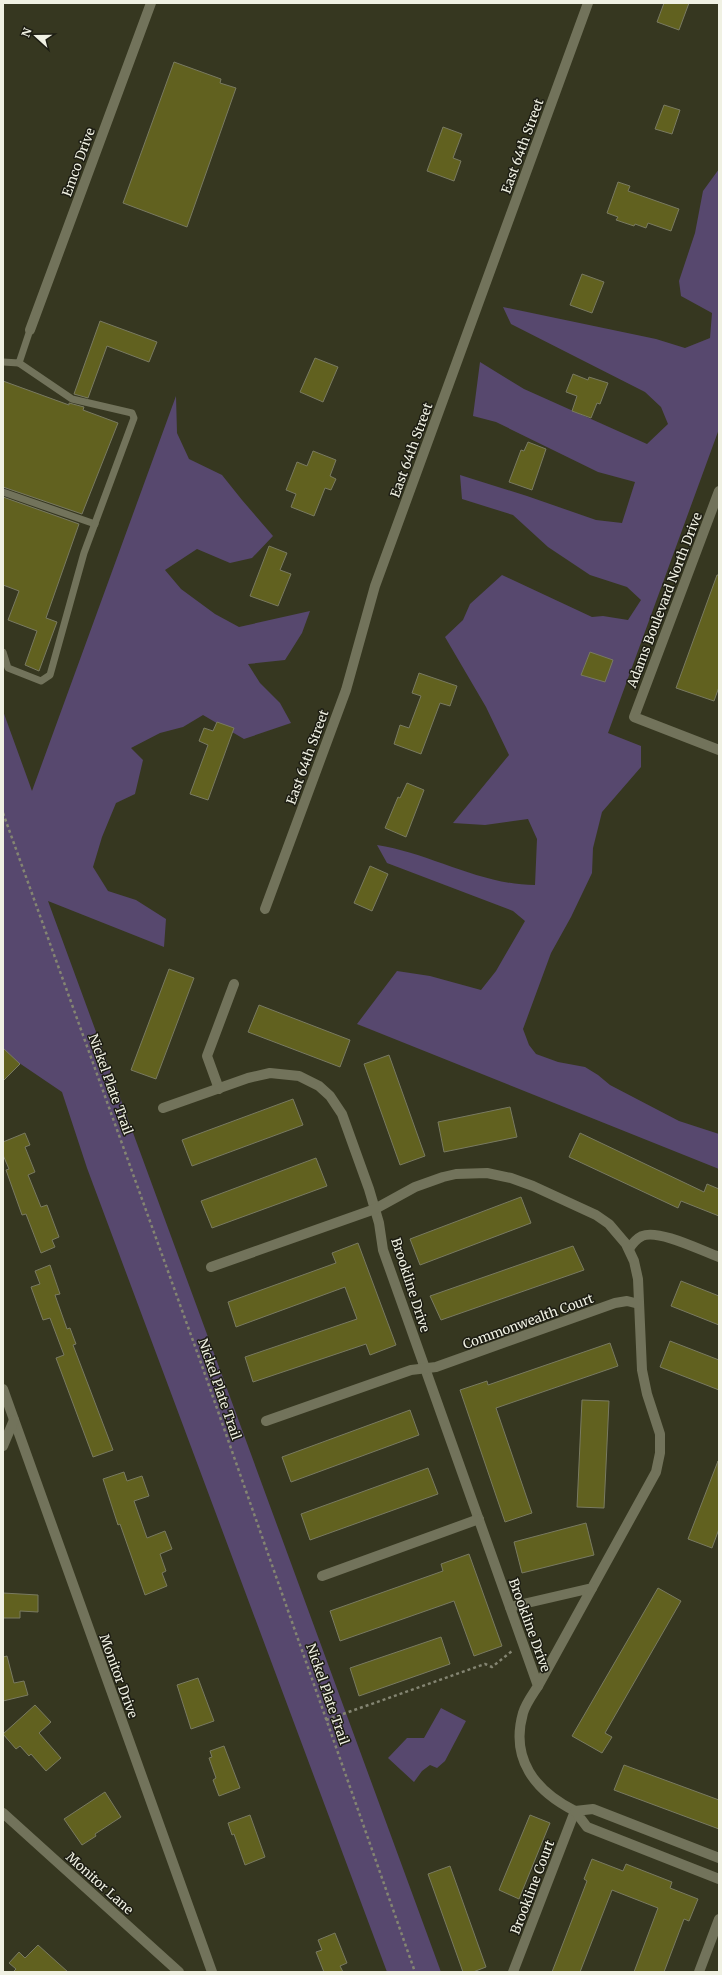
<svg xmlns="http://www.w3.org/2000/svg" width="722" height="1975" viewBox="0 0 722 1975" font-family="Merriweather,serif">
	<style>
		.green { fill: #57486e }
		.building { fill: #61611f; stroke: #797a61 }
		.lines { fill: none; stroke-linecap: round; stroke-linejoin: round }
		.path { stroke: #848572; stroke-width: 2.5; stroke-dasharray: 3 3; stroke-linecap: butt }
		.lane { stroke: #72735b; stroke-width: 7 }
		.street { stroke: #72735b; stroke-width: 10 }
		.labels { text-anchor: middle; stroke-width: 3; stroke-linejoin: round; paint-order: stroke }
		.street-label { font-size: 13px; fill: #f0f1e3; stroke: #1d1d13 }
	</style>
	<rect width="100%" height="100%" fill="#363720"/>
	<!-- green -->
	<g class="green">
		<path d="M719,169V429L608,733L641,746V767L602,812L593,848L592,873L571,917L551,953L523,1029L529,1045L536,1054L558,1062L585,1067L598,1075L610,1085L679,1121L719,1134V1169L357,1024L397,971L430,976L481,990L496,971L525,921L513,911L387,863L377,845C430,853 480,885 535,885L537,839L528,819L485,825L453,823L509,755L486,707L445,637L463,620L470,604L502,575L592,617L603,616L628,620L641,600L627,587L590,575L548,547L513,515L462,499L460,475L527,496L596,520L622,523L635,482L598,472L496,422L473,416L480,362L524,389L647,444L668,424L661,407L645,392L511,324L503,307L656,339L685,348L710,338L712,313L681,296L679,281L695,233L703,191Z"/>
		<path d="M176,396L177,433L189,459L222,475L242,500L273,536L252,558L230,563L197,549L165,570L181,589L215,614L239,627L310,611L302,633L285,660L248,664L260,683L280,703L291,723L244,739L203,715L183,727L160,733L131,748L143,760L135,794L116,803L102,837L93,867L108,891L136,900L166,919L164,947L48,901L441,1972H387L87,1168L62,1092L3,1052V711L32,791Z"/>
		<path d="M441,1708L466,1721L445,1761L437,1768L430,1765L422,1771L414,1782L388,1758L407,1738H424Z"/>
	</g>
	<!-- building -->
	<g class="building">
		<path d="M664,3H689L679,30L657,22Z"/>
		<path d="M174,62L221,79L220,83L236,88L187,227L123,203Z"/>
		<path d="M664,105L680,110L672,134L655,129Z"/>
		<path d="M443,127L462,134L453,158L461,161L454,181L427,171Z"/>
		<path d="M618,182L630,186L628,191L679,209L671,231L648,223L646,228L635,224L634,226L616,220L618,217L607,213Z"/>
		<path d="M582,274L604,282L592,313L570,305Z"/>
		<path d="M100,321L157,342L149,362L107,346L88,398L74,394Z"/>
		<path d="M315,358L338,367L323,402L300,392Z"/>
		<path d="M573,374L588,380L589,377L608,383L600,404L597,403L591,418L572,411L577,396L566,392Z"/>
		<path d="M3,381L69,405V403L84,407L83,410L118,423L82,514L3,487Z"/>
		<path d="M528,442L546,449L532,490L509,482L521,450L524,451Z"/>
		<path d="M313,451L336,460L330,476L336,479L331,490L325,488L314,516L291,507L296,494L286,490L297,462L307,466Z"/>
		<path d="M3,497L79,524L46,618L57,622L39,671L25,665L37,631L8,620L19,591L3,585Z"/>
		<path d="M269,546L287,553L280,570L291,574L278,606L250,596Z"/>
		<path d="M717,575H719V687L714,701L676,688Z"/>
		<path d="M590,652L613,660L605,682L581,675Z"/>
		<path d="M419,673L457,686L450,706L440,703L421,754L394,744L400,725L409,728L421,696L412,693Z"/>
		<path d="M217,722L234,728L208,800L190,794L208,745L199,741L204,728L213,731Z"/>
		<path d="M407,783L424,790L406,837L385,828L398,797L400,798Z"/>
		<path d="M370,866L388,874L372,911L354,903Z"/>
		<path d="M169,969L194,978L156,1079L131,1070Z"/>
		<path d="M259,1005L350,1040L340,1067L248,1032Z"/>
		<path d="M3,1048L20,1064L3,1081Z"/>
		<path d="M389,1055L425,1156L400,1165L364,1064Z"/>
		<path d="M293,1099L303,1125L192,1166L182,1140Z"/>
		<path d="M510,1107L517,1137L444,1152L438,1122Z"/>
		<path d="M25,1133L30,1145L25,1147L35,1172L28,1175L41,1207L47,1205L59,1237L52,1240L55,1247L41,1253L26,1214L22,1215L6,1170L9,1169L3,1155V1142Z"/>
		<path d="M580,1133L704,1192L707,1184L719,1189V1216L681,1201L678,1208L569,1157Z"/>
		<path d="M316,1158L327,1186L212,1228L201,1201Z"/>
		<path d="M521,1197L531,1223L420,1265L410,1239Z"/>
		<path d="M358,1243L396,1345L370,1355L366,1344L253,1382L245,1357L357,1319L345,1287L236,1327L228,1302L336,1263L332,1253Z"/>
		<path d="M573,1246L584,1270L441,1320L430,1296Z"/>
		<path d="M50,1265L60,1294L55,1295L67,1329L70,1328L76,1344L73,1345L113,1450L93,1457L56,1358L64,1355L50,1318L43,1320L31,1287L40,1284L35,1271Z"/>
		<path d="M681,1281L719,1296V1325L671,1306Z"/>
		<path d="M670,1341L719,1360V1390L660,1367Z"/>
		<path d="M610,1343L618,1366L496,1408L532,1513L505,1522L460,1390L487,1381L488,1385Z"/>
		<path d="M582,1400L609,1401L604,1508L577,1507Z"/>
		<path d="M410,1410L419,1435L291,1482L282,1457Z"/>
		<path d="M718,1461L719,1529L712,1548L688,1539Z"/>
		<path d="M428,1468L438,1494L310,1540L301,1514Z"/>
		<path d="M124,1472L127,1481L142,1476L149,1496L134,1501L147,1538L165,1531L172,1549L160,1554L166,1571L162,1573L167,1586L145,1595L120,1524L118,1525L103,1479Z"/>
		<path d="M586,1523L594,1555L522,1573L514,1542Z"/>
		<path d="M469,1554L502,1646L474,1656L454,1601L340,1641L330,1611L443,1571L441,1564Z"/>
		<path d="M658,1588L681,1601L605,1733L612,1737L602,1753L572,1736Z"/>
		<path d="M3,1593L38,1595V1612L20,1611V1618H3Z"/>
		<path d="M441,1637L450,1664L359,1696L350,1668Z"/>
		<path d="M7,1656L14,1683L24,1681L28,1695L3,1701V1657Z"/>
		<path d="M198,1678L214,1721L191,1729L177,1685Z"/>
		<path d="M35,1705L51,1722L39,1733L61,1758L46,1771L31,1754L29,1756L20,1746L16,1749L3,1734Z"/>
		<path d="M224,1746L240,1788L219,1796L213,1780L216,1778L209,1758L212,1757L210,1751Z"/>
		<path d="M624,1765L719,1800V1829L614,1790Z"/>
		<path d="M105,1792L121,1817L95,1834L96,1836L82,1845L64,1819Z"/>
		<path d="M250,1815L265,1857L245,1865L234,1834L232,1835L228,1823Z"/>
		<path d="M530,1815L550,1823L519,1899L499,1890Z"/>
		<path d="M592,1859L623,1871L626,1864L672,1882L670,1888L698,1899L689,1921L684,1919L664,1972H634L658,1908L612,1890L580,1972H552L587,1881L584,1879Z"/>
		<path d="M450,1866L486,1967L473,1972H463L428,1874Z"/>
		<path d="M335,1933L347,1963L340,1966L343,1972H324L316,1952L322,1950L318,1940Z"/>
		<path d="M38,1945L68,1972H13L16,1969L9,1963L19,1952L25,1958Z"/>
	</g>
	<g class="lines">
		<!-- path -->
		<g class="path">
			<path d="M3,813L201,1363L415,1972"/>
			<path d="M326,1720L485,1664L492,1667L512,1651"/>
		</g>
		<!-- lane -->
		<g class="lane">
			<path d="M3,362L19,363L30,330"/>
			<path d="M3,492L95,524"/>
			<path d="M3,652L8,668L41,681L50,675L84,553L134,418L132,413L72,399L19,363"/>
		</g>
		<!-- street -->
		<g class="street">
			<path d="M30,330L151,3"/>
			<path d="M719,491L634,717L719,750"/>
			<path d="M265,909L346,690L375,586L588,3"/>
			<path d="M219,1089L207,1056L234,984"/>
			<path d="M163,1108L248,1078L270,1073L299,1076L319,1086L330,1096L342,1114L369,1189L379,1223L383,1250L538,1686C533,1694 526,1703 523,1713C510,1759 535,1791 575,1811L513,1972"/>
			<path d="M629,1249C632,1244 636,1239 642,1236C659,1229 702,1251 719,1257"/>
			<path d="M211,1267L375,1209L415,1187L443,1177L456,1174L487,1173L511,1178L533,1186L596,1215L609,1224L626,1244L634,1261L638,1279L642,1370L647,1394L660,1434V1453L656,1472L592,1588L510,1607"/>
			<path d="M3,1389L212,1972"/>
			<path d="M266,1421L411,1370L436,1367L615,1303L627,1301L639,1304"/>
			<path d="M3,1446L14,1420"/>
			<path d="M322,1576L479,1519"/>
			<path d="M538,1686L592,1588"/>
			<path d="M3,1813L179,1972"/>
			<path d="M719,1858L593,1809L575,1811L587,1827L719,1879"/>
			<path d="M699,1972L719,1919"/>
		</g>
	</g>
	<g class="labels">
		<!-- street labels -->
		<g class="street-label">
			<text transform="translate(522 146) rotate(-70)" y="5">East 64th Street</text>
			<text transform="translate(78 162) rotate(-70)" y="5">Emco Drive</text>
			<text transform="translate(411 450) rotate(-70)" y="5">East 64th Street</text>
			<text transform="translate(664 600) rotate(-69)" y="5">Adams Boulevard North Drive</text>
			<text transform="translate(307 757) rotate(-70)" y="5">East 64th Street</text>
			<text transform="translate(111 1084) rotate(70)" y="5">Nickel Plate Trail</text>
			<text transform="translate(411 1285) rotate(72)" y="5">Brookline Drive</text>
			<text transform="translate(528 1321) rotate(-20)" y="5">Commonwealth Court</text>
			<text transform="translate(220 1389) rotate(71)" y="5">Nickel Plate Trail</text>
			<text transform="translate(530 1625) rotate(70)" y="5">Brookline Drive</text>
			<text transform="translate(119 1676) rotate(70)" y="5">Monitor Drive</text>
			<text transform="translate(328 1694) rotate(71)" y="5">Nickel Plate Trail</text>
			<text transform="translate(100 1883) rotate(42)" y="5">Monitor Lane</text>
			<text transform="translate(532 1887) rotate(-69)" y="5">Brookline Court</text>
		</g>
	</g>
	<!-- border -->
	<rect width="722" height="1975" fill="none" stroke="#f0f1e3" stroke-width="8"/>
	<!-- north arrow -->
	<g transform="translate(36 36) rotate(291)" stroke="#1d1d13" stroke-width="3" paint-order="stroke">
	<path d="M0-3L7 15L0 10L-7 15Z" fill="#f0f1e3"/>
	<text y="-6" font-size="11" font-weight="bold" text-anchor="middle" fill="#f0f1e3">N</text>
	</g>
</svg>
